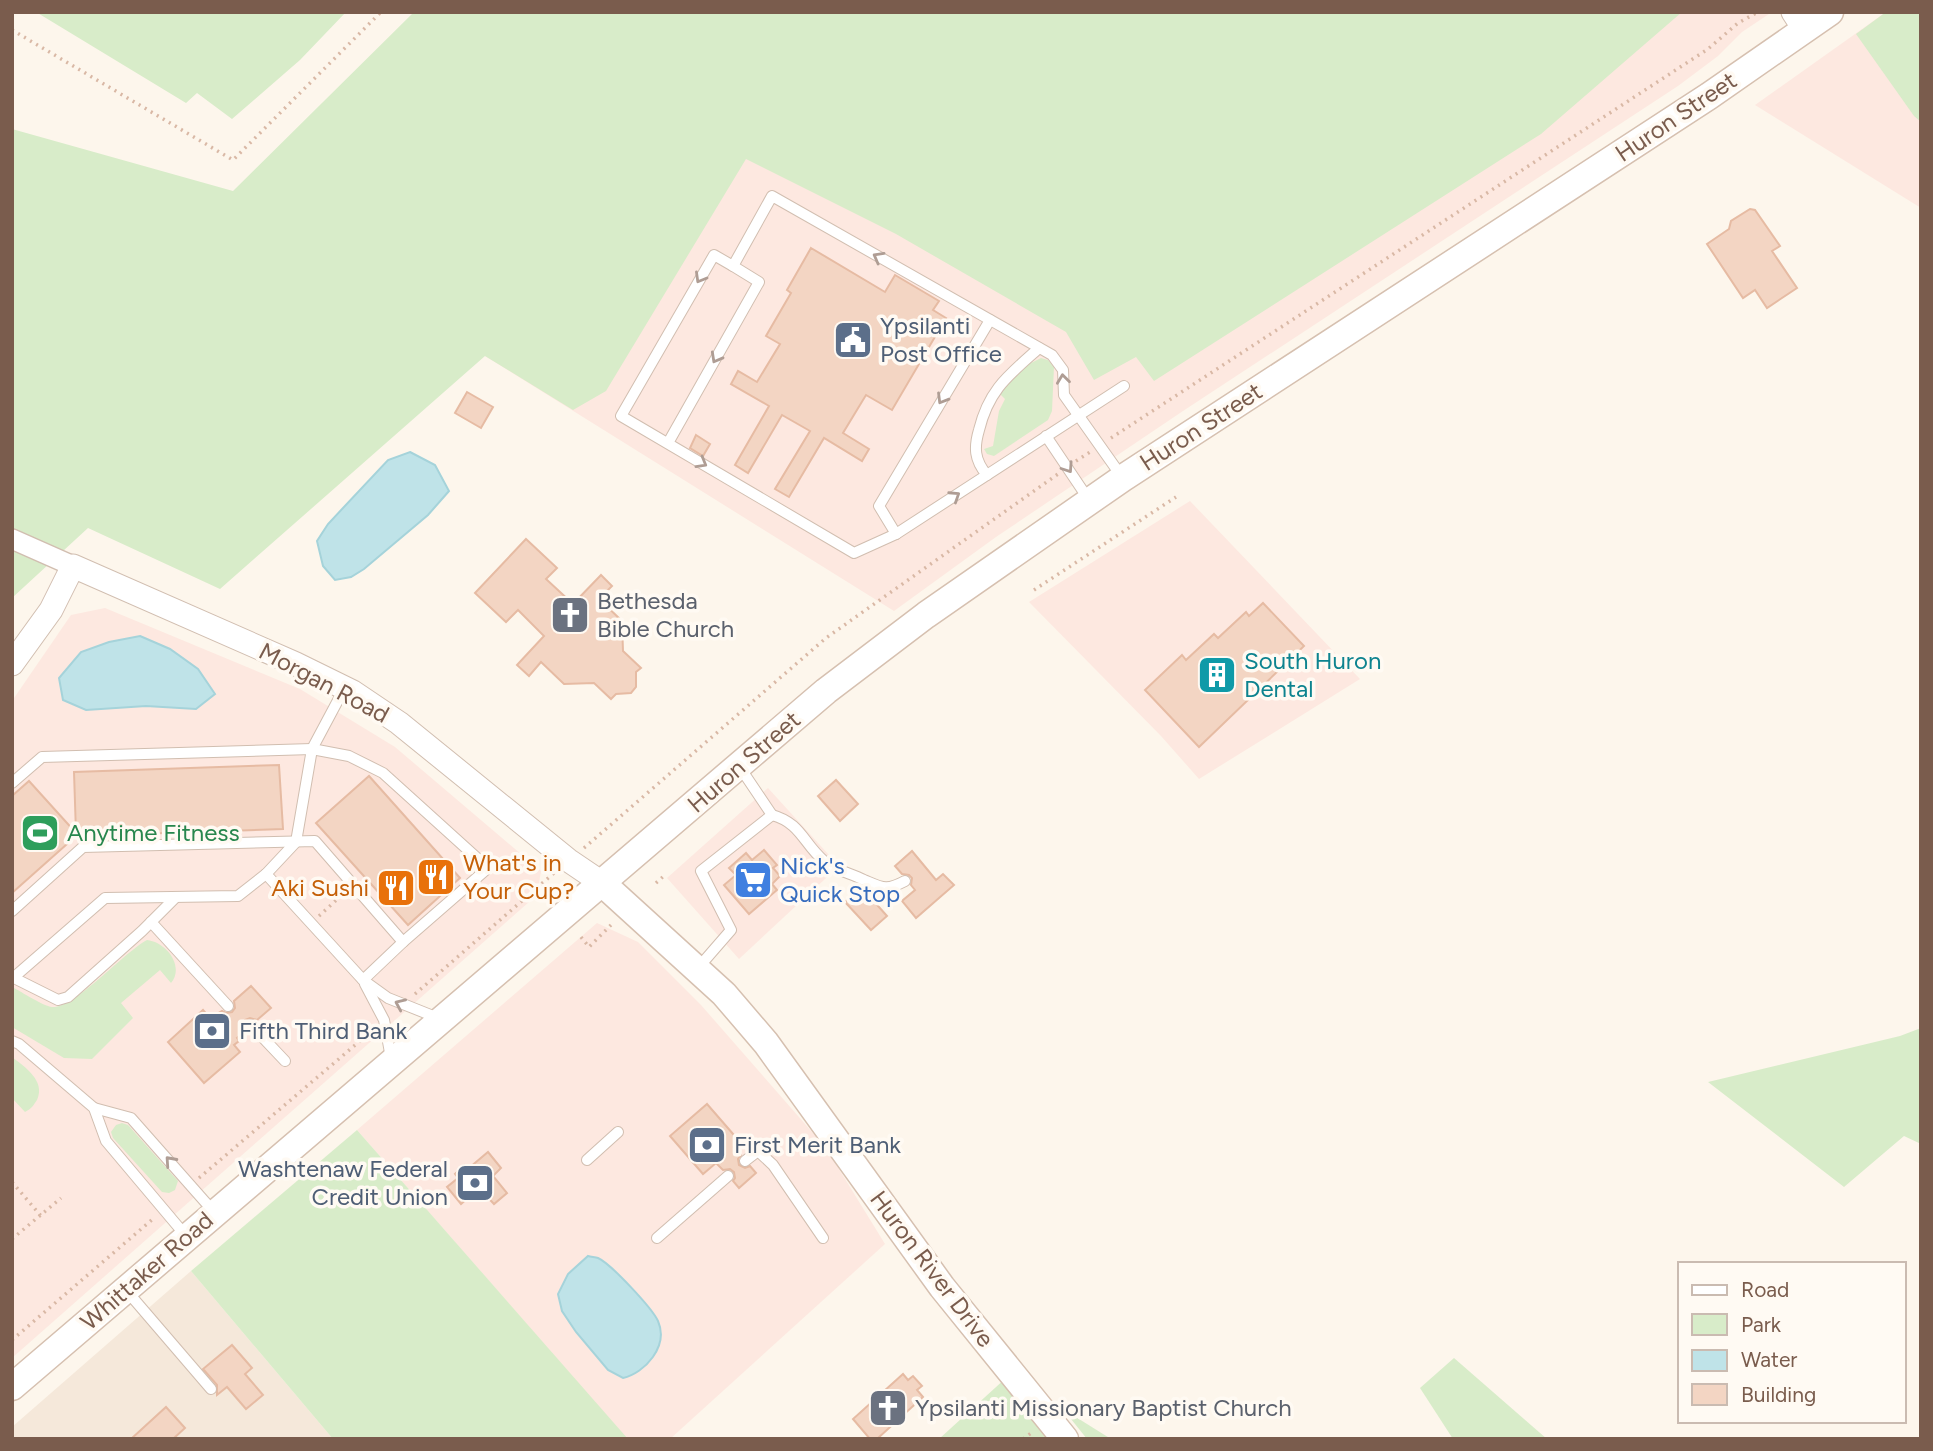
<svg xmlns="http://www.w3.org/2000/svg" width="1933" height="1451" viewBox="0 0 1933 1451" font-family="Figtree,sans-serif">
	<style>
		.residential { fill: #f5e8da }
		.commercial { fill: #fde8e0 }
		.green { fill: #d8ecc9 }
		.water { fill: #bfe3e8; stroke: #a5d3da; stroke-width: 2 }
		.building { fill: #f3d5c3; stroke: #e6bba3; stroke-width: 2 }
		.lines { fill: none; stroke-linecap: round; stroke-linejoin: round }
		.service-casing { stroke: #d1beb0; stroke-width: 12 }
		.minor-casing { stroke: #d1beb0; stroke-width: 22 }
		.tertiary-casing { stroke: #d1beb0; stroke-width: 25 }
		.secondary-casing { stroke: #d6c0b0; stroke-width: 29 }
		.path { stroke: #d9b8a5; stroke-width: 3.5; stroke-dasharray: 2 5; stroke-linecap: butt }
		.service { stroke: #fff; stroke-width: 10 }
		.minor { stroke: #fff; stroke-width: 19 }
		.tertiary { stroke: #fff; stroke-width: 23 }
		.secondary { stroke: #fff; stroke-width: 26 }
		.oneway { stroke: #af9d94 }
		.labels { text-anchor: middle; stroke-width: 7; stroke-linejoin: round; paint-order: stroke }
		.street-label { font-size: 24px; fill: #7a5c4d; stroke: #fffaf3 }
		.service-label { font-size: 24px; fill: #4e5e75; stroke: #fffaf3; text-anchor: start }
		.worship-label { font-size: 24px; fill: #5b616d; stroke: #fffaf3; text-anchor: start }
		.culture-label { font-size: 24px; fill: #0d838f; stroke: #fffaf3; text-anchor: start }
		.leisure-label { font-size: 24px; fill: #27864d; stroke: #fffaf3; text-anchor: start }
		.food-label { font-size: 24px; fill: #c56008; stroke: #fffaf3; text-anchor: start }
		.shop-label { font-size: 24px; fill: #366cbe; stroke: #fffaf3; text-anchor: start }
	</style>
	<rect width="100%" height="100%" fill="#fdf6ec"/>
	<!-- residential -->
	<path class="residential" d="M191,1271L333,1439H12V1427Z"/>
	<!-- commercial -->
	<g class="commercial">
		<path d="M414,12H1772L1742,32L1718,56L1678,86L1183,411L996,537L894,611L485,356Z"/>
		<path d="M1886,12H1921V208L1755,105Z"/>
		<path d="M1190,501L1360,679L1199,779L1161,736L1029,602Z"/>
		<path d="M105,608L300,689L395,747L541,871L537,895L12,1358V701L71,615Z"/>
		<path d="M768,788L839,866L739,959L667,878Z"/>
		<path d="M597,923L638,942L701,1005L826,1148L885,1244L670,1439H627L357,1130Z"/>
	</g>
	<!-- green -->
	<g class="green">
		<path d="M36,12H346L300,60L232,119L197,93L186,103Z"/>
		<path d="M414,12H1682L1541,134L1154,381L1136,357L1094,380L1066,332L896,234L746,159L606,391L573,410L485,356L220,589L88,528L12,598V129L233,191Z"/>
		<path d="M1886,12H1921V122L1914,116L1856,34Z"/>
		<path d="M1041,358L1048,360L1054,367L1052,411L1048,420L994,456L987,454L984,449L993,446L999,411L1005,399L999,393L1027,365Z"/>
		<path d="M147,940C166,942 185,966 171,983L160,970L121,1003L133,1018L92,1059L64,1058L12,1027V987C22,992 43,1006 52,1007C74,1009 123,953 147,940Z"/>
		<path d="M1921,1028V1144L1904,1136L1844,1187L1708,1082L1900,1036Z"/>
		<path d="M12,1057C25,1067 46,1081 37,1100C33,1106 31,1109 25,1112L12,1098Z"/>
		<path d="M122,1123L128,1125L178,1181L175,1190L169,1193L162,1192L113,1138L111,1132L116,1125Z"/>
		<path d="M357,1130L628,1439H333L191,1271Z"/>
		<path d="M1454,1358L1547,1439H1453L1420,1388Z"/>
		<path d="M1007,1377L1054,1439H939Z"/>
		<path d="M1063,1409L1111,1439H1087Z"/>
	</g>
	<!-- water -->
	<g class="water">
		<path d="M410,452L435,465L449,491L428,515L364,569L351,577L335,580L323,566L317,541L328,524L388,460Z"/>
		<path d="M140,636L170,649L198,669L215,694L196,709L146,706L86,710L63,700L59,678L81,652L109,642Z"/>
		<path d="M588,1256C591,1257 595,1257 598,1258C611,1264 652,1308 658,1321C669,1346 645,1373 623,1378L608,1370L576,1332L562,1311L558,1294L568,1274Z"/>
	</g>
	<!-- building -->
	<g class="building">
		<path d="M1750,209L1755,210L1780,246L1772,251L1797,288L1767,308L1755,290L1743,298L1707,244L1729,229L1731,221Z"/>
		<path d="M811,248L885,292L895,275L939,301L933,310L946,318L892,410L866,395L843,433L869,449L862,461L824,438L789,497L775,489L810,431L782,415L748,473L735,465L769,406L731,384L738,371L757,382L780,344L766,336L791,293L787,290Z"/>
		<path d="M467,392L493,407L481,428L455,413Z"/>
		<path d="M696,435L710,444L703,456L690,448Z"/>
		<path d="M526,539L557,568L546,579L573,604L601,575L612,586L599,599L622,621L623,651L641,668L636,672V687L631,693L616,694L611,699L594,683L564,684L541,662L529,676L517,665L544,636L518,610L506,622L475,593Z"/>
		<path d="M1263,603L1304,646L1199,747L1145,690L1182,655L1186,660L1214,634L1218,638L1246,612L1249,616Z"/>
		<path d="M279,765L283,829L76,836L12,893V796L29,781L76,833L74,772Z"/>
		<path d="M369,776L460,878L408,925L316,823Z"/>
		<path d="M836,780L858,804L840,821L818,796Z"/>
		<path d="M764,850L777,865L773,868L780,876L772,884L777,890L749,914L724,885L736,875L729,868L746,853L752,860Z"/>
		<path d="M912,851L936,880L943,874L954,885L916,918L902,901L915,890L911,885L912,878L909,875L902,874L895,866Z"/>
		<path d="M861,887L887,916L871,930L845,902Z"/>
		<path d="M251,986L271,1008L257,1020L250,1018L245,1020L244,1026L246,1030L237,1038L239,1041L234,1045L240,1052L204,1083L168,1042L203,1010L210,1018L222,1011L226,1013L232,1012L235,1008L234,1001Z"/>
		<path d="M707,1104L740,1142L734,1147L741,1155L738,1159L739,1165L745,1168L750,1166L756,1173L739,1188L733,1181L735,1178L734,1172L730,1169L723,1170L716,1163L703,1174L670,1136Z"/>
		<path d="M488,1152L501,1168L493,1176L507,1193L494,1204L479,1188L461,1204L447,1187L458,1178L455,1174L465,1165L469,1168Z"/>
		<path d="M232,1345L252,1368L245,1374L263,1395L246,1409L227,1387L217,1395V1385L203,1369Z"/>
		<path d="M903,1374L908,1380L913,1376L922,1386L917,1390L923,1397L877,1439H870L853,1419Z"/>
		<path d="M166,1407L185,1428L173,1439H131Z"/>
	</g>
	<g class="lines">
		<!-- service casing -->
		<g class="service-casing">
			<g id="service">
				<path d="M990,320L879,506L896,534L1124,386"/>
				<path d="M1046,436L1089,500"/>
				<path d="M668,443L759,282L733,266"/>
				<path d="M987,475C974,460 974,447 979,430C989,389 1009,375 1039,348"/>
				<path d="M896,534L854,553L621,416L714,255L733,266L772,196L1052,355L1063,370L1064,395L1122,477"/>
				<path d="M12,783L42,757L312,749L349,756L383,773L488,868L403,942L363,980L266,874"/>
				<path d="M772,815C801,823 803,843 824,861C836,871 851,873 864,880C883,888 886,891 905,881"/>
				<path d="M12,911L83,847L315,841L403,942"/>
				<path d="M151,922L228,1006"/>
				<path d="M698,968L731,930L701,871L772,815L739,766"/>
				<path d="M12,977L58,1000L68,997L142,931L176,897"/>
				<path d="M13,978L105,898L238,896L266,874L296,842L312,749L344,689"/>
				<path d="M363,980L388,998L438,1018"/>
				<path d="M365,984L384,1020L391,1058"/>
				<path d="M251,1025L285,1061"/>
				<path d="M12,1041L19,1044L94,1108L106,1141L186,1236"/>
				<path d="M94,1108L131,1118L214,1212"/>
				<path d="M587,1160L618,1132"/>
				<path d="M745,1161L758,1151L773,1165L823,1238"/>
				<path d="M657,1238L728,1176"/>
				<path d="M126,1290L211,1389"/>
			</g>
		</g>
		<!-- minor casing -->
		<g class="minor-casing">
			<path id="minor" d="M12,539L73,566"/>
		</g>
		<!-- tertiary casing -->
		<g class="tertiary-casing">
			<g id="tertiary">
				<path d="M1793,12L1804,29"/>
				<path d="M12,664L51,610L73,566L296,664L353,692L399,723L568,860L602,883"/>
			</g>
		</g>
		<!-- secondary casing -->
		<g class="secondary-casing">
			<g id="secondary">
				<path d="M602,883L724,994L766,1043L942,1287L1065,1439"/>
				<path d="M12,1387L826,691L926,615L1123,478L1709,96L1830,12"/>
			</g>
		</g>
		<!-- path -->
		<g class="path">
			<path d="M12,30L233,160L381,12"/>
			<path d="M1111,438L1708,49L1738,23L1758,12"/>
			<path d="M1076,461L1090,452"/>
			<path d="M1034,590L1176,497"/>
			<path d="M584,848L826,638L1058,474"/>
			<path d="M656,883L666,874"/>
			<path d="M540,886L545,894"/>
			<path d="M319,916L344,893"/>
			<path d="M581,937L589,947L611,925"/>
			<path d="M415,994L554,873"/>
			<path d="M199,1178L374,1029"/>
			<path d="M12,1182L41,1216"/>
			<path d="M12,1239L61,1198"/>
			<path d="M12,1340L154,1218"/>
			<path d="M1023,1439L1034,1431"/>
		</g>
		<!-- service -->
		<use href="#service" class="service"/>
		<!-- minor -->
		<use href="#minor" class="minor"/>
		<!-- tertiary -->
		<use href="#tertiary" class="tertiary"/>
		<!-- secondary -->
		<use href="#secondary" class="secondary"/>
	</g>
	<!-- one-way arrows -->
	<defs><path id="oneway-chevron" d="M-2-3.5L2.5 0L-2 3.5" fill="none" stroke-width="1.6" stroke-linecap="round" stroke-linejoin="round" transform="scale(1.75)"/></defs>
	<g class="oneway">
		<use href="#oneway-chevron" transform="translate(878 257) rotate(-151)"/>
		<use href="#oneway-chevron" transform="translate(700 278) rotate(120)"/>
		<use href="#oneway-chevron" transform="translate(716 358) rotate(119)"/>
		<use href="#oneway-chevron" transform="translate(1063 379) rotate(-97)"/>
		<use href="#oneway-chevron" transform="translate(942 399) rotate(121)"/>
		<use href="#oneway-chevron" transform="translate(702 463) rotate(30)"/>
		<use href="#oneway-chevron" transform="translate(1068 468) rotate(56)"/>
		<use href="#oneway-chevron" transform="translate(955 496) rotate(-33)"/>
		<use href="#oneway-chevron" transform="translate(400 1004) rotate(-156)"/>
		<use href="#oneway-chevron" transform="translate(170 1161) rotate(-132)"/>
	</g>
	<!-- icons -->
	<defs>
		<g id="civic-square" transform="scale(2.0125)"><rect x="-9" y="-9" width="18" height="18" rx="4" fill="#5c6f8a" stroke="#fffaf3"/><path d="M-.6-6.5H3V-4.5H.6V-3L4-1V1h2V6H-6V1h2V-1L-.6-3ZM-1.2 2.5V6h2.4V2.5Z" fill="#fff"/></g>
		<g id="church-square" transform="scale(2.0125)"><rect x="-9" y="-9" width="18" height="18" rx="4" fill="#6b7280" stroke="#fffaf3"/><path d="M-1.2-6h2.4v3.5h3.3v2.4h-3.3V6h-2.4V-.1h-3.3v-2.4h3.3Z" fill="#fff"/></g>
		<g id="building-square" transform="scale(2.0125)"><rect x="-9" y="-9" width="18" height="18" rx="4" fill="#0f9aa8" stroke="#fffaf3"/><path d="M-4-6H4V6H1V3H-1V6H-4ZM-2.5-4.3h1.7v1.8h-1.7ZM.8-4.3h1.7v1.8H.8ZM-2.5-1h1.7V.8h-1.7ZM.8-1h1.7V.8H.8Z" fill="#fff"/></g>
		<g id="stadium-square" transform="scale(2.0125)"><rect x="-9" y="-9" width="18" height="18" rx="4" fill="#2e9e5b" stroke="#fffaf3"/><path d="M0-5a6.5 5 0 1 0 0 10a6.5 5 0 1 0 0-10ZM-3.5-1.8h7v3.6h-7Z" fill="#fff"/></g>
		<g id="restaurant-square" transform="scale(2.0125)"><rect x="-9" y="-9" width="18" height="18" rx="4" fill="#e8710a" stroke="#fffaf3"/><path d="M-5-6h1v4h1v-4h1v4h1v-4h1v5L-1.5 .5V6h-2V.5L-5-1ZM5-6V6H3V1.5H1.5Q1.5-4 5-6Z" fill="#fff"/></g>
		<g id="supermarket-square" transform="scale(2.0125)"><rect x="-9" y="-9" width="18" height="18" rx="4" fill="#3f7fe0" stroke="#fffaf3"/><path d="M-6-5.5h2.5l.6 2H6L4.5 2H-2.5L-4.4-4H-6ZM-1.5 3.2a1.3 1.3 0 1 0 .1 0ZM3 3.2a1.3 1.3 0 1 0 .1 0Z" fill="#fff"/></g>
		<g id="bank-square" transform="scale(2.0125)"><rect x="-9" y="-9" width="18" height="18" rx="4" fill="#5c6f8a" stroke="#fffaf3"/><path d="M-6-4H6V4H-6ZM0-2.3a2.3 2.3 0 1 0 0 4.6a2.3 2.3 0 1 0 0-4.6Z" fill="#fff"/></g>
	</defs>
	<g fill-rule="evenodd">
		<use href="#civic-square" x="853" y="340"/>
		<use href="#church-square" x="570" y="615"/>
		<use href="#building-square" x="1217" y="675"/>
		<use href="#stadium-square" x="40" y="833"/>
		<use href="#restaurant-square" x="436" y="877"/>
		<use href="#supermarket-square" x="753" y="880"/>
		<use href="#restaurant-square" x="396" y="888"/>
		<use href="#bank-square" x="212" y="1031"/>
		<use href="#bank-square" x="707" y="1145"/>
		<use href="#bank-square" x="475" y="1183"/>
		<use href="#church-square" x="888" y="1408"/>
	</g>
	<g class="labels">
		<!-- street labels -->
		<g class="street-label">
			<text transform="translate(1676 117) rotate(-34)" y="8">Huron Street</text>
			<text transform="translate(1201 427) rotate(-33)" y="8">Huron Street</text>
			<text transform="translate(324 683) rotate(28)" y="8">Morgan Road</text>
			<text transform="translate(744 762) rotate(-41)" y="8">Huron Street</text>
			<text transform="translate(932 1269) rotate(53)" y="8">Huron River Drive</text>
			<text transform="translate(147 1271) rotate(-41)" y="8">Whittaker Road</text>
		</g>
		<!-- service labels -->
		<g class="service-label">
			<text x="880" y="334">Ypsilanti<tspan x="880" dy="28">Post Office</tspan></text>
			<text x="239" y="1039">Fifth Third Bank</text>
			<text x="734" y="1153">First Merit Bank</text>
			<text x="448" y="1177" text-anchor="end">Washtenaw Federal<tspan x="448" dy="28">Credit Union</tspan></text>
		</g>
		<!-- worship labels -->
		<g class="worship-label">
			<text x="597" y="609">Bethesda<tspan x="597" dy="28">Bible Church</tspan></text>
			<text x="915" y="1416">Ypsilanti Missionary Baptist Church</text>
		</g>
		<!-- culture labels -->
		<g class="culture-label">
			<text x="1244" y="669">South Huron<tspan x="1244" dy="28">Dental</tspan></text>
		</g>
		<!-- leisure labels -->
		<g class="leisure-label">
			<text x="67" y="841">Anytime Fitness</text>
		</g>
		<!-- food labels -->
		<g class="food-label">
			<text x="463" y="871">What's in<tspan x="463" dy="28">Your Cup?</tspan></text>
			<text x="369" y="896" text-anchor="end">Aki Sushi</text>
		</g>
		<!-- shop labels -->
		<g class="shop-label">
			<text x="780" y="874">Nick's<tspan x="780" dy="28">Quick Stop</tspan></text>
		</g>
	</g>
	<!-- border -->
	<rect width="1933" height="1451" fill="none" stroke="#7a5c4d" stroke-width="28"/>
	<!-- legend -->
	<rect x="1678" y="1262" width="228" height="161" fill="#fffaf3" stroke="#cabbb1" stroke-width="2"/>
	<rect x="1692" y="1285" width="35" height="10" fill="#ffffff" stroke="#cabbb1" stroke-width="2"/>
	<text x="1741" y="1297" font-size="21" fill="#7a5c4d">Road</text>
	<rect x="1692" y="1314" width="35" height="21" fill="#d8ecc9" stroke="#cabbb1" stroke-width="2"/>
	<text x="1741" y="1332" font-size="21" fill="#7a5c4d">Park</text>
	<rect x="1692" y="1350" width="35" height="21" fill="#bfe3e8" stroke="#cabbb1" stroke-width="2"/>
	<text x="1741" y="1367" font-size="21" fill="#7a5c4d">Water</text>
	<rect x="1692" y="1384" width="35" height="21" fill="#f3d5c3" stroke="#cabbb1" stroke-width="2"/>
	<text x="1741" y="1402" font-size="21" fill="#7a5c4d">Building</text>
</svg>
